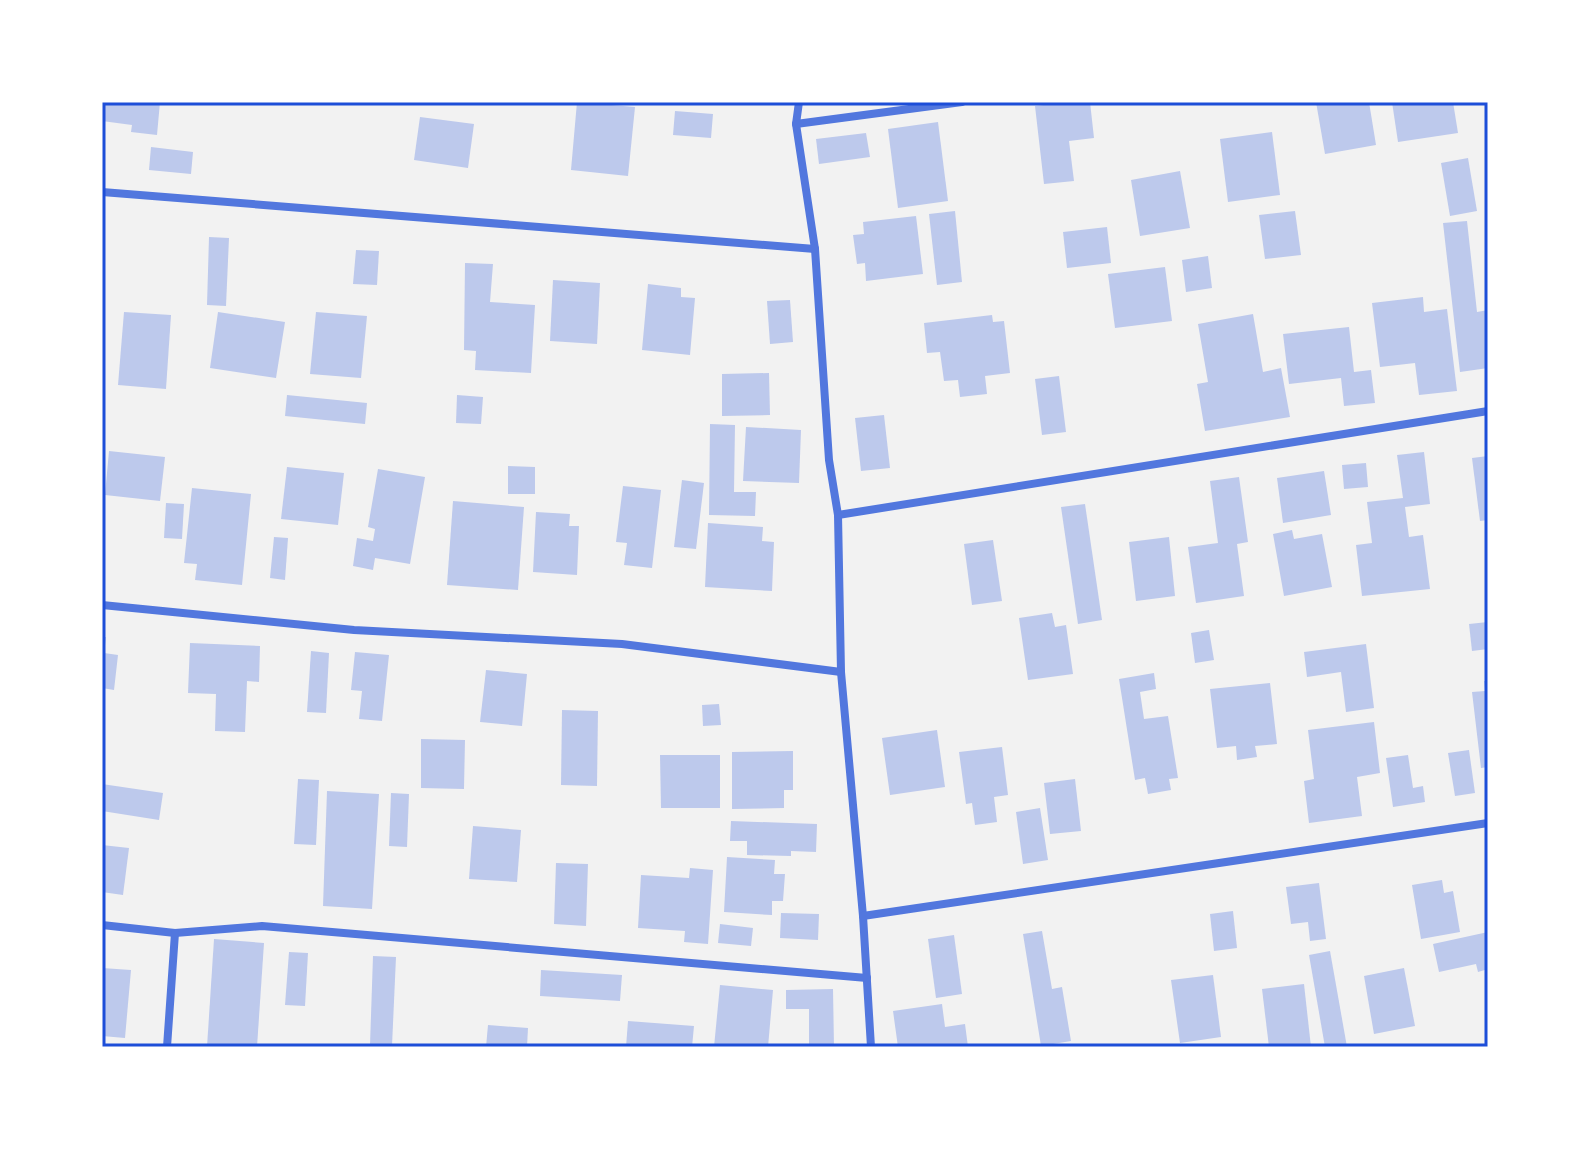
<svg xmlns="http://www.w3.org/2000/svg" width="1590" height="1149" viewBox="0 0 1590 1149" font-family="Roboto,sans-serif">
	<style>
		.building { fill: #bdc9ec }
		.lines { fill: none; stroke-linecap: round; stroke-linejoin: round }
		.minor { stroke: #5277de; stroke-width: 8 }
		.neatline { fill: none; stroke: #1d4ed8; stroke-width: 3 }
	</style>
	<rect width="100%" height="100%" fill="#f2f2f2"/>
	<!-- building -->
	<g class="building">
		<path d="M102,102H160L157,135L131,132L132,125L102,121Z"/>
		<path d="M577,102L635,107L628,176L571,170Z"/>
		<path d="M1069,102H1090L1094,138L1069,141L1074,181L1044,184L1035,106Z"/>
		<path d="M1316,102H1369L1376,145L1325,154Z"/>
		<path d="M1392,102H1453L1458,133L1398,142Z"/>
		<path d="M675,111L713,114L711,138L673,135Z"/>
		<path d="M420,117L474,124L468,168L414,160Z"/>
		<path d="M938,122L948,201L898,208L888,129Z"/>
		<path d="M1272,132L1280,195L1228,202L1220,139Z"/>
		<path d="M866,133L870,157L819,164L816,139Z"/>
		<path d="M151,147L193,152L191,174L149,170Z"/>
		<path d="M1468,158L1477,211L1450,216L1441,163Z"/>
		<path d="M1180,171L1190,228L1140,236L1131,180Z"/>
		<path d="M955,211L962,282L937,285L929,214Z"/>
		<path d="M1295,211L1301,255L1265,259L1259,215Z"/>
		<path d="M916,216L923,274L866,281L865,263L857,264L853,235L864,234L863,222Z"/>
		<path d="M1467,221L1477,312L1488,310V368L1460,372L1443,223Z"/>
		<path d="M1107,227L1111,263L1067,268L1063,232Z"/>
		<path d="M209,237L229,238L226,306L207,305Z"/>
		<path d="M356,250L379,251L377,285L353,284Z"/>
		<path d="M1208,256L1212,288L1186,292L1182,260Z"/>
		<path d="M465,263L493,264L490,302L535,305L531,373L475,370L476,351L464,350Z"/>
		<path d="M1165,267L1172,321L1115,328L1108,274Z"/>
		<path d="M553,280L600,283L597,344L550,341Z"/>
		<path d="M648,284L681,288V297L695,298L690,355L642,350Z"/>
		<path d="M1423,297L1424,312L1447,309L1457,391L1419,395L1415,363L1380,367L1372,303Z"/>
		<path d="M790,300L793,342L770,344L767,301Z"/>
		<path d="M124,312L171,315L166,389L118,385Z"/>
		<path d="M218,312L285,322L276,378L210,368Z"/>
		<path d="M316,312L367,316L361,378L310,374Z"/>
		<path d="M1253,314L1263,372L1281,368L1290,417L1205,431L1197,384L1208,382L1198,324Z"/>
		<path d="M992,315L993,322L1004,321L1010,373L985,376L987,394L960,397L958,380L944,381L940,352L927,353L924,323Z"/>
		<path d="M1349,327L1354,372L1371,370L1375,403L1344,406L1341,378L1289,384L1283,334Z"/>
		<path d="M769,373L770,415L722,416V374Z"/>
		<path d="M1059,376L1066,432L1042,435L1035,379Z"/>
		<path d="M287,395L367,403L365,424L285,416Z"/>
		<path d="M457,395L483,397L481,424L456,423Z"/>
		<path d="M884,415L890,468L861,471L855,418Z"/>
		<path d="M710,424L735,425L734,492H756L755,516L709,515Z"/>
		<path d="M746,427L801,430L799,483L743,481Z"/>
		<path d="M109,451L165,457L160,501L105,495Z"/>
		<path d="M1424,452L1430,504L1405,507L1409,537L1423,535L1430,589L1362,596L1356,545L1372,543L1367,502L1403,498L1397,455Z"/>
		<path d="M1488,456V520L1480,521L1472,458Z"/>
		<path d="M1366,463L1368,487L1344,489L1342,465Z"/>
		<path d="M508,466L535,467V494H508Z"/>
		<path d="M287,467L344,473L338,525L281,519Z"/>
		<path d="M378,469L425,477L410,564L375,558L373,570L353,566L357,538L373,541L375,529L368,527Z"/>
		<path d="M1324,471L1331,515L1283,523L1277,478Z"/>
		<path d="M1239,477L1248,542L1237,544L1244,596L1196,603L1188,547L1218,543L1210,481Z"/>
		<path d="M682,480L704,483L696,549L674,547Z"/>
		<path d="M623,486L661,490L652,568L624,565L627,543L616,542Z"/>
		<path d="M192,488L251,494L242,585L195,580L197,564L184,563Z"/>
		<path d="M453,501L524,507L518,590L447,585Z"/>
		<path d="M166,503L184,504L182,539L164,538Z"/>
		<path d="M1085,504L1102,620L1078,624L1061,507Z"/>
		<path d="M536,512L570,514L569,526H579L577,575L533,572Z"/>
		<path d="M708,523L763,527L762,541L774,542L772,591L705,587Z"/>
		<path d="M1292,530L1294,539L1322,534L1332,587L1284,596L1273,534Z"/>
		<path d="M274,537L288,538L285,580L270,578Z"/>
		<path d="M1169,537L1175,596L1136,601L1129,542Z"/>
		<path d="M993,540L1002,601L972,605L964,544Z"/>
		<path d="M1052,613L1055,627L1066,625L1073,674L1028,680L1019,618Z"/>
		<path d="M1488,622V649L1472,651L1469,624Z"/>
		<path d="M1209,630L1214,660L1195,663L1191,633Z"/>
		<path d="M102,637H106L104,653L118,655L114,690L102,688Z"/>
		<path d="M190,643L260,646L259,682L247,681L245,732L215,731L216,694L188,693Z"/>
		<path d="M1366,644L1374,708L1346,712L1341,672L1307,677L1304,652Z"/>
		<path d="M311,651L329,653L326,713L307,712Z"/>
		<path d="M355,652L389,655L382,721L359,719L362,691L351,690Z"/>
		<path d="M486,670L527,674L522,726L480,722Z"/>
		<path d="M1154,673L1156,689L1140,692L1144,719L1168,716L1178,778L1169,779L1171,790L1148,794L1145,778L1135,780L1119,679Z"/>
		<path d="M1484,681H1488V767L1481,768L1472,692L1485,691Z"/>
		<path d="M1270,683L1277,744L1255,746L1257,757L1237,760L1236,746L1217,748L1210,689Z"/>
		<path d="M719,704L721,725L703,726L702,705Z"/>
		<path d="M562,710L598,711L597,786L561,785Z"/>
		<path d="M1374,722L1380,773L1357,777L1362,816L1309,823L1304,781L1314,779L1308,730Z"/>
		<path d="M937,730L945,787L890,795L882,738Z"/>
		<path d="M421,739L465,740L464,789L421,788Z"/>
		<path d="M1002,747L1008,795L994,797L997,822L975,825L972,803L966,804L959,752Z"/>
		<path d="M1469,750L1475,793L1455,796L1448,753Z"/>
		<path d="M793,751V790H784V808L732,809V752Z"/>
		<path d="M660,755H720V808H661Z"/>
		<path d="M1408,755L1413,788L1423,786L1425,802L1393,807L1386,758Z"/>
		<path d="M298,779L319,780L316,845L294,844Z"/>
		<path d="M1075,779L1081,831L1050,834L1044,783Z"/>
		<path d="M102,784L163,793L159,820L102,811Z"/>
		<path d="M327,791L379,794L372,909L323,906Z"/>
		<path d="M391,793L409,794L407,847L389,846Z"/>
		<path d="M1040,808L1048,860L1023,864L1016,812Z"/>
		<path d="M731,821L817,824L816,852L791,851V856L747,855V841H730Z"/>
		<path d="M473,826L521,830L517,882L469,879Z"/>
		<path d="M102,845L129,848L123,895L102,892Z"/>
		<path d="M727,857L775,860L774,874H785L783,901H772V915L724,912Z"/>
		<path d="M556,863L588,864L586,926L554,924Z"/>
		<path d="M690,868L713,870L708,944L684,942L685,931L638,928L641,875L689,878Z"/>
		<path d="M1442,880L1444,893L1453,891L1460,932L1421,939L1412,885Z"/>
		<path d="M1319,883L1326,939L1310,941L1308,922L1291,924L1286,887Z"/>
		<path d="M1233,911L1237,948L1214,951L1210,914Z"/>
		<path d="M781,913L819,914L818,940L780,938Z"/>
		<path d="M720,924L753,928L751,946L718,943Z"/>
		<path d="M1042,931L1052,989L1062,987L1071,1041L1041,1046L1023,934Z"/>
		<path d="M1488,932V969L1478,972L1476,964L1439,972L1433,944Z"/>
		<path d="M954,935L962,994L936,998L928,939Z"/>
		<path d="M214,939L264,943L257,1047H207Z"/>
		<path d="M1330,951L1347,1047H1325L1309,955Z"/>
		<path d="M289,952L308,953L305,1006L285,1005Z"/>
		<path d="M373,956L396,957L392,1046L370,1045Z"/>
		<path d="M102,968L131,970L125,1038L102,1036Z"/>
		<path d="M1404,968L1415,1026L1374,1034L1364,976Z"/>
		<path d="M541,970L622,975L620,1001L540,996Z"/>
		<path d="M1213,975L1221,1037L1180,1043L1171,980Z"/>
		<path d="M1304,984L1311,1047H1269L1262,989Z"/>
		<path d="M720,985L773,990L768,1047H714Z"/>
		<path d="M833,989L834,1047H809V1009H786V990Z"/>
		<path d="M942,1004L945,1027L965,1024L968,1047H898L893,1011Z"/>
		<path d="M628,1021L694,1026L692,1047H626Z"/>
		<path d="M488,1025L528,1028L527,1047H486Z"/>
	</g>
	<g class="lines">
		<!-- minor -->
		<g class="minor">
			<path d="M799,102L796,124L815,249L829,460L838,515L841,672L863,916L871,1047"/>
			<path d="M796,124L962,102"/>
			<path d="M102,192L815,249"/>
			<path d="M838,515L1488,411"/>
			<path d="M102,605L354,630L622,644L841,672"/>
			<path d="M863,916L1488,823"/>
			<path d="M102,925L175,933L262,926L867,978"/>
			<path d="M167,1047L175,933"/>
		</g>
	</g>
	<!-- border -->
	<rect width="1590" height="1149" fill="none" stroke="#ffffff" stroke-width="208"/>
	<rect x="104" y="104" width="1382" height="941" class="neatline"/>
</svg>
